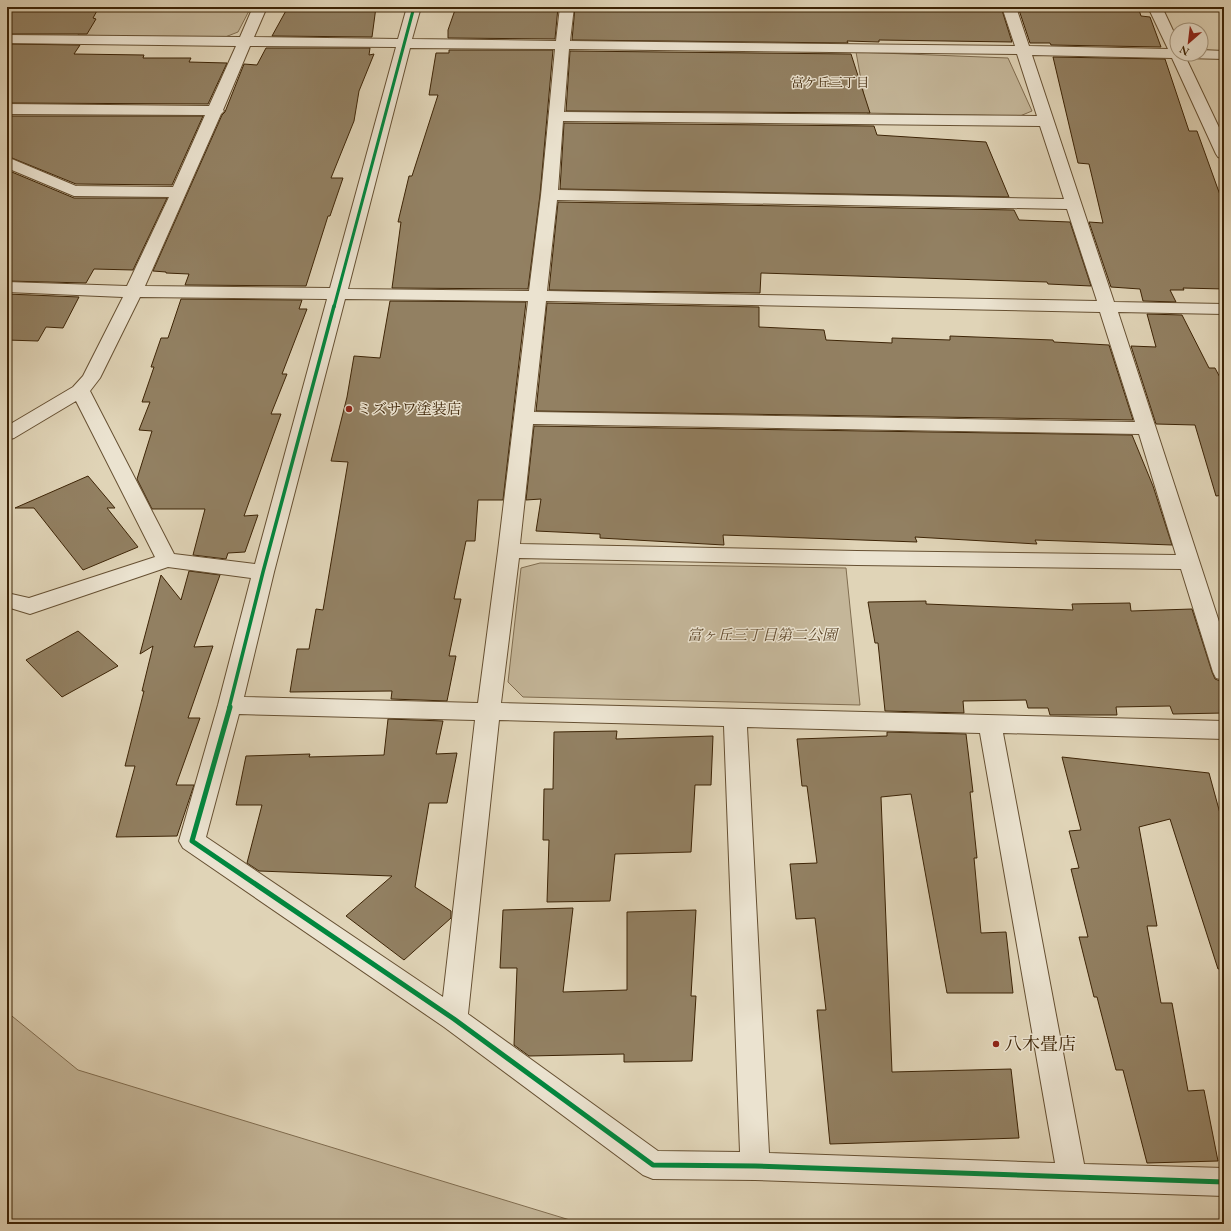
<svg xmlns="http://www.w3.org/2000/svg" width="1231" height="1231" viewBox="0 0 1231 1231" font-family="'EB Garamond','Noto Serif JP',serif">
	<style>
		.green { fill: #c4b699; stroke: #806d50 }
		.building { fill: #928062; stroke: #3d2406 }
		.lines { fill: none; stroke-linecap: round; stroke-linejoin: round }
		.minor-casing { stroke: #665032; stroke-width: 2 }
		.minor { fill: #ebe3d0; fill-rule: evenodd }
		.cycleway-far2-casing { stroke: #ebe3d0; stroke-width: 5 }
		.cycleway-far1-casing { stroke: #ebe3d0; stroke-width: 6 }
		.cycleway-casing { stroke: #ebe3d0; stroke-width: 8 }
		.cycleway-far2 { stroke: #00873e; stroke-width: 3 }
		.cycleway-far1 { stroke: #00873e; stroke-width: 3.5 }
		.cycleway { stroke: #00873e; stroke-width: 5 }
		.poi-dot { fill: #8f2418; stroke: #ebe3d0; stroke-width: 1.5 }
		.labels { text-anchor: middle; stroke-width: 3; stroke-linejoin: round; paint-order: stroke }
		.far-neighbourhood-label { font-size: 13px; fill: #3d2406; stroke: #ebe3d0 }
		.poi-label { font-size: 15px; fill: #3d2406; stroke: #ebe3d0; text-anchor: start }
		.park-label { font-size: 15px; font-style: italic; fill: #5f482b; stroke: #ebe3d0 }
		.near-poi-label { font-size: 18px; fill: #3d2406; stroke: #ebe3d0; text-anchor: start }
	</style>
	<rect width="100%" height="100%" fill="#e0d4b7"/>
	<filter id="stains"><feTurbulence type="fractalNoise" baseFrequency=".005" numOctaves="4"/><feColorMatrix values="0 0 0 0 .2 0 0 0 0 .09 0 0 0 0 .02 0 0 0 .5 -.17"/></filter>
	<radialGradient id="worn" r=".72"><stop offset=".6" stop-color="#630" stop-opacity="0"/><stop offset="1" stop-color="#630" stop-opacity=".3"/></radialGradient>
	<!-- green -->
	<g class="green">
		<path d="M94,7H251L238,32L220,39L78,35Z"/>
		<path d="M856,52L1008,58L1032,111L1020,116L867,113Z"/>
		<path d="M540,563L846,568L860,705L523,697L508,682L521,568Z"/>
		<path d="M7,1012L78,1070L583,1224H7Z"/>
	</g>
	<!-- building -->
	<g class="building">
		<path d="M7,7H99L93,18L96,19L87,34H7Z"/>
		<path d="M288,7H376L372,37L272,36Z"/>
		<path d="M456,7H558L555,39L448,38V30Z"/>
		<path d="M575,7H1001L1012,42L879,40V42L847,41L848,43L572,40Z"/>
		<path d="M1018,7H1138L1141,16L1150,17L1161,47L1051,45L1050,43H1030Z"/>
		<path d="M7,44L80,45L74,54L144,55L143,58H191L189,62L227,63L208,104L7,103Z"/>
		<path d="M266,48H370L369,55L374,54L359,91L354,121L331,178H343L330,216H328L306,286L185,285L189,274L166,273V272L153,271L222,115L225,112L244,64L257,65Z"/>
		<path d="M449,50H553L540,195L528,289L392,288L401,222H398L409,176H412L438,95H429L436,53H449Z"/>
		<path d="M570,51L851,54L870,113L566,111Z"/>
		<path d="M1053,57L1165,59L1189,131H1197L1224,206V289L1183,288L1184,290H1170L1176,302L1143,301L1140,289L1111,287L1089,222L1103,223L1089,164L1078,163Z"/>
		<path d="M7,116H203L172,185L76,184L7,156Z"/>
		<path d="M564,123L874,126L877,135L986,142L1009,197L560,189Z"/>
		<path d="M7,170L74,198H167L133,270L94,269L86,283L7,281Z"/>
		<path d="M558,202L1014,210L1019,220L1070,222L1091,286L1048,284L1047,282L761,273L760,293L549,290Z"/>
		<path d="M7,294L79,297L63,328L46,327L38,341L7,340Z"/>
		<path d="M181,299L302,300L299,309H307L282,374H287L271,414H281L244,516L258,515L245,552L228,553L226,559L193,555L205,509H152L137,479L152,431L139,430L150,402H142L154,367H151L161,338H168Z"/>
		<path d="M390,301L526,302L503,500H478L475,541H466L454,599H461L449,656H456L447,701L391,699L392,691L290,692L297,649H309L316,609L323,610L348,462L331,461L347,397L354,356L380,358Z"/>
		<path d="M547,303L759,307V327L824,330L826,340L892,343V338L950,340V336L1053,340L1054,342L1109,345L1133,420L536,411Z"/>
		<path d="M1147,314L1182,315L1209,368H1215L1224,385V495L1216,496L1195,425L1156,424L1131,346L1156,347Z"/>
		<path d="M534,426L1132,435L1153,486L1172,545L1035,540L1037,544L915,537L917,542L723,535L724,545L600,538V534L536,531L541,499L526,500Z"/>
		<path d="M88,476L115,508H107L138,547L83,570L34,508H15Z"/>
		<path d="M189,571L220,575L194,647L213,646L188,718H200L176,785H194L177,836L116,837L135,766H125L144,691H142L153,646L140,654L161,575L181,600Z"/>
		<path d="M926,601V604L1073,610L1072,604L1130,603L1131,611L1192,609L1212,672L1215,679L1220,681L1224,695V713L1173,714L1170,706L1116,707L1117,715H1050L1048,708H1028L1026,700L963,701L964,713L885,711L878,643H875L868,602Z"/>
		<path d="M78,631L118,666L62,697L26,660Z"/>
		<path d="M388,719L443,721L436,754L457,753L447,803H429L415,887L451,911V918L404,960L346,916L392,876L259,871L247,863L262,805H236L246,756L310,754L309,757L384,755Z"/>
		<path d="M617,731L616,739L713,736L711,785H695L691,852L615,854L610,901L547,902L549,840H543L544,789H553L554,732Z"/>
		<path d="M887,732L966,734L973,792H970L977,858H974L981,933L1006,932L1013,993H947L911,794L881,797L892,1072L1011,1069L1019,1138L830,1144L817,1010H826L815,918L796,919L790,864L817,863L807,786H802L797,739L887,736Z"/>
		<path d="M1062,757L1209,773L1224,828V968L1218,969L1170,819L1139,827L1157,926H1147L1161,1003H1172L1188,1091L1204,1090L1218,1161L1147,1163L1123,1070H1116L1097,997H1094L1079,937H1088L1071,869L1079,868L1069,831L1081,830Z"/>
		<path d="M573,908L563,992L627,990V912L696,910L691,996H696L692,1061L624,1062V1054L529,1056L514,1045L517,968H500L503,910Z"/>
	</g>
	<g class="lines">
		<!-- minor casing -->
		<g class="minor-casing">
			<path id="minor" d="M253,7H267L254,37L398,39L407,7H421L412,39L556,41L560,7H574L570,41L1015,46L1002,7H1016L1029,46L1168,49L1148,7H1162L1177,39V54H1201V50L1224,51V59L1186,58L1224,138V159L1218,157L1216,154L1172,58L1032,55L1114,302L1224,304V314L1118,312L1224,637V680L1216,678L1213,672L1181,569L857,565L519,558L501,703L1224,721V739L1003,733L1084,1164L1224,1168V1196L755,1180L653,1179L643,1175L444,1027L183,848L179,841L218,705L251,578L168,567L30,614L7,607V593L29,598L155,557L76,401L14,438L7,440V426L73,387L83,376L123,297L7,292V282L127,286L169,197L74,196L7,168V157L76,186L173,187L205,115L7,114V104L209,106L236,46L7,43V35L240,37ZM250,46L396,47L330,288L145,286L221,114L224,111L223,110ZM410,48L555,49L541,195L529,291L348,289ZM569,49L1017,54L1037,116L564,112ZM563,121L1040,126L1064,199L558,190ZM557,200L1067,209L1097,301L547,291ZM140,297L327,299L255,564L174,554L90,391L100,378ZM345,299L528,301L498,551L478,703L244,697L274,572ZM546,301L1100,312L1135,422L534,412ZM533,424L1139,434L1176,555L857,551L520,544ZM239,714L475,720L443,997L206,837ZM499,720L724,726L740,1152L658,1151L468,1014ZM747,727L980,733L1055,1163L769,1153Z"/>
		</g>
		<!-- minor -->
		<use href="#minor" class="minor"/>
		<!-- cycleway-far2 casing -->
		<g class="cycleway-far2-casing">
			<path id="cycleway-far2" d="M334,307L414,7"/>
		</g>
		<!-- cycleway-far1 casing -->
		<g class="cycleway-far1-casing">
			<path id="cycleway-far1" d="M229,708L263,572L334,306"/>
		</g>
		<!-- cycleway casing -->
		<g class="cycleway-casing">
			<path id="cycleway" d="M230,707L192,841L454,1019L653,1165L755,1166L1224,1182"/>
		</g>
		<!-- cycleway-far2 -->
		<use href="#cycleway-far2" class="cycleway-far2"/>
		<!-- cycleway-far1 -->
		<use href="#cycleway-far1" class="cycleway-far1"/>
		<!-- cycleway -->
		<use href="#cycleway" class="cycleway"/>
	</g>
	<!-- markers -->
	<g class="poi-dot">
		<circle cx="349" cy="409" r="4"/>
		<circle cx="996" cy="1044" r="4"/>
	</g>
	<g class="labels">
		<!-- far-neighbourhood labels -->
		<g class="far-neighbourhood-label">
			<text x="830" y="87">富ケ丘三丁目</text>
		</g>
		<!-- poi labels -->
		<g class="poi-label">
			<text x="357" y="414">ミズサワ塗装店</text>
		</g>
		<!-- park labels -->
		<g class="park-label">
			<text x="762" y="640">富ヶ丘三丁目第二公園</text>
		</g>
		<!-- near-poi labels -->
		<g class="near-poi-label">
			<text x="1004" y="1050">八木畳店</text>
		</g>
	</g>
	<!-- margin -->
	<rect width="1231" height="1231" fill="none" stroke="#e0d4b7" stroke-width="24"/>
	<rect x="8" y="8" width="1215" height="1215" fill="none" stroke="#3d2406" stroke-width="2"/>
	<rect x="12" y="12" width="1207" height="1207" fill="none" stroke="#3d2406"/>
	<!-- north arrow -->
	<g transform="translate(1189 42) rotate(208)"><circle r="19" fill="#ebe3d0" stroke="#a5977f"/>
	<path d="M0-3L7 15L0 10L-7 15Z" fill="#8f2418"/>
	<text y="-6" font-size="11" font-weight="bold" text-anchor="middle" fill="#3d2406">N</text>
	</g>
	<rect width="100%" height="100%" filter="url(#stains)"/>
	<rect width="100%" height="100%" fill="url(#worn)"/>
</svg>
